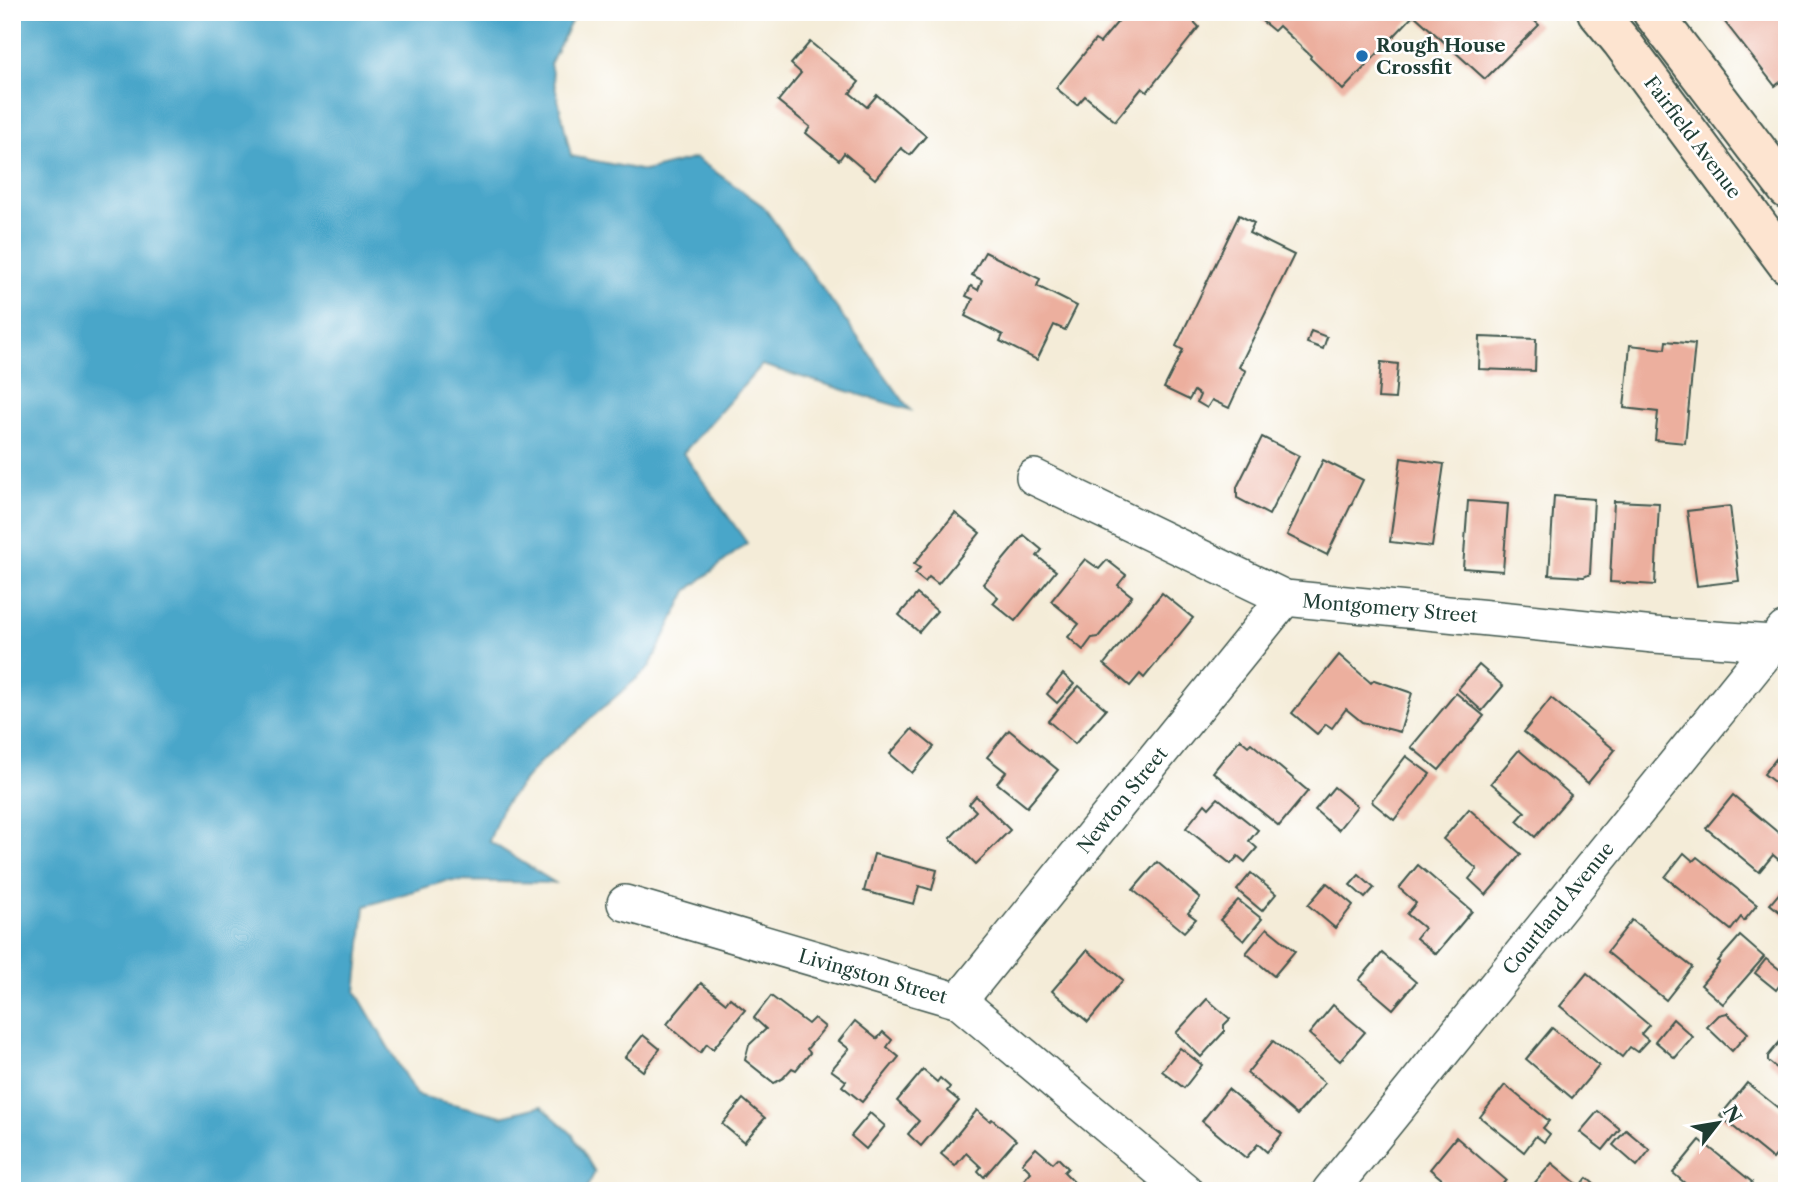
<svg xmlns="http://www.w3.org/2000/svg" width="1799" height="1203" viewBox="0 0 1799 1203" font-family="'Libre Caslon Text',serif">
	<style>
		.water { fill: #4aa6c9; stroke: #34727e; stroke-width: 2 }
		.building { fill: #ecaf9e }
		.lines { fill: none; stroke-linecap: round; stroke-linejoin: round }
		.street-casing { stroke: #3f574d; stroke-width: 38 }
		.secondary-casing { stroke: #3f574d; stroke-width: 42 }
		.street { stroke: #fff; stroke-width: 35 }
		.secondary { stroke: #fde4d0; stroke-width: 38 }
		.poi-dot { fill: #1f6fb2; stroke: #fff; stroke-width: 2.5 }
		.labels { text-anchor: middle; stroke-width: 5; stroke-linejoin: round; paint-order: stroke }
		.poi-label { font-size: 19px; font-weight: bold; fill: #1f3d34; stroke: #fff; text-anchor: start }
		.street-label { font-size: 19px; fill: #1f3d34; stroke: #fff }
	</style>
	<rect width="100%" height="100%" fill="#fff"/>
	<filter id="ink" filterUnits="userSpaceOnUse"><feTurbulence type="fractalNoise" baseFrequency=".0143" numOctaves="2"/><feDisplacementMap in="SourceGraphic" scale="14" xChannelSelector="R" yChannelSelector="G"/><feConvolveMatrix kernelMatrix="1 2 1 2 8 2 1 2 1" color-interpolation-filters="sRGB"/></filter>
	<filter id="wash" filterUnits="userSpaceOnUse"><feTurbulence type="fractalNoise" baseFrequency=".00686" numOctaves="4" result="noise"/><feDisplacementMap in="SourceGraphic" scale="28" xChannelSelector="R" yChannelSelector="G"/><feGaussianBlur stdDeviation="1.57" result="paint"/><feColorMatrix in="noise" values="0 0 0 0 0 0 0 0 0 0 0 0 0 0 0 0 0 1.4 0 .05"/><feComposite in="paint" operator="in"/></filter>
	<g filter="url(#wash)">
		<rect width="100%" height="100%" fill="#f4ecd8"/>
		<!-- water -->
		<path class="water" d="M12,12H576L550,64L571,156L645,171L696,158L763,206L910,410L762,365L683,453L747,543L687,591L649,668L538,764L503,806L489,841L555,883L446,881L365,906L356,992L416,1095L502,1116L541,1106L572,1134L595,1172L585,1191H12Z"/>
		<g id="blocks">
			<!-- building -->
			<g class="building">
				<path d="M1126,12H1202L1194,22L1199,27L1147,92L1142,88L1115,121L1085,96L1077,105L1056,88L1095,40L1100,43Z"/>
				<path d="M1264,12H1525L1539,25L1485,79L1414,15L1343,90L1310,58L1311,56L1279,26L1274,31L1262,21L1267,15Z"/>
				<path d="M1717,12H1787V77L1775,86Z"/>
				<path d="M810,42L859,82L850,93L867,107L877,95L926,136L910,155L901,148L875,179L844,153L839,160L806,133L810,127L778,101L801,73L791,64Z"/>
				<path d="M1239,215L1254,223L1249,233L1294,255L1239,367L1246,371L1229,408L1212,400L1207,408L1197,402L1200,395L1194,391L1189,400L1164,388L1183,350L1176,346Z"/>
				<path d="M985,252L1040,279L1037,286L1077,306L1065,330L1054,325L1037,360L1000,341L1003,335L965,316L973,299L966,296L971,286L978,290L982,280L972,275Z"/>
				<path d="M1311,331L1327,337L1323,349L1307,343Z"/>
				<path d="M1480,337L1536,339L1535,371L1479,369Z"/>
				<path d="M1666,341L1695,344L1685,443L1655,440L1658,412L1624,408L1630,345L1665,349Z"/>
				<path d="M1381,362L1398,364L1395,399L1378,398Z"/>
				<path d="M1262,437L1299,456L1269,515L1237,498V487Z"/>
				<path d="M1401,458L1444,464L1432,547L1390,542Z"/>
				<path d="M1323,460L1363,480L1327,555L1287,535Z"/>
				<path d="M1554,496L1594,499L1590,574L1584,577L1549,575Z"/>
				<path d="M1468,501L1508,504L1503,571L1463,568Z"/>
				<path d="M1614,501L1659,503L1655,585L1610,582Z"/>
				<path d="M1730,506L1739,581L1697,586L1687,511Z"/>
				<path d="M955,513L980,533L938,584L929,577L925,582L915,574L920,568L914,564Z"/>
				<path d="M1024,535L1042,550L1037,556L1056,571L1015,621L993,603L998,597L983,584Z"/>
				<path d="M1085,559L1099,569L1107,560L1126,575L1118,585L1132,596L1098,637L1092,638L1083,650L1068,637L1079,624L1051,601Z"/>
				<path d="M1162,593L1193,618L1144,678L1140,674L1130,686L1104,664Z"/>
				<path d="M917,594L937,611L919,632L899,615Z"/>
				<path d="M1339,655L1371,683L1374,680L1412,693L1400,732L1362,722L1346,709L1332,728L1326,724L1317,734L1292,713Z"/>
				<path d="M1479,665L1503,686L1482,711L1458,689Z"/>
				<path d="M1063,674L1074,684L1057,703L1047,694Z"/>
				<path d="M1079,686L1106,709L1075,744L1048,721Z"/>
				<path d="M1456,693L1484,716L1439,770L1411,747Z"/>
				<path d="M1551,698L1615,750L1588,783L1524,732Z"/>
				<path d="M912,729L934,747L912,773L890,754Z"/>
				<path d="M1009,730L1058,770L1027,807L997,783L1006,772L987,757Z"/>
				<path d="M1240,739L1248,746L1251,743L1308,791L1279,826L1213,772Z"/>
				<path d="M1787,745V792L1764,774Z"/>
				<path d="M1519,750L1571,795L1535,837L1517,821L1525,812L1491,783Z"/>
				<path d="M1406,756L1430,774L1394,820L1373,803L1372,800Z"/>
				<path d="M1334,787L1357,806L1338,830L1315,810Z"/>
				<path d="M1733,795L1787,840V851L1779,860L1773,855L1759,872L1706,828Z"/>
				<path d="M976,796L1010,830L976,864L950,838L976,811L969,804Z"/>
				<path d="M1218,798L1258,830L1249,841L1257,848L1245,862L1238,856L1231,864L1186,828L1205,804L1209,808Z"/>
				<path d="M1469,809L1521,854L1486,895L1469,879L1477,869L1443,839Z"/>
				<path d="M1684,853L1693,861L1697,857L1757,905L1744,921L1741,917L1731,930L1665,877Z"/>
				<path d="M874,854L937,870L932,890L919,886L914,904L864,891Z"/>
				<path d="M1157,862L1200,898L1188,913L1196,919L1184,932L1133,890Z"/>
				<path d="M1418,865L1472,911L1436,954L1416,938L1424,928L1407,914L1416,903L1399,888Z"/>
				<path d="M1251,873L1276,894L1262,911L1237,890Z"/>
				<path d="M1359,875L1374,888L1365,898L1350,885Z"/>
				<path d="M1327,883L1353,905L1335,928L1308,905Z"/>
				<path d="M1787,884V918L1770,904Z"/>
				<path d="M1238,900L1262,919L1244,941L1220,920Z"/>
				<path d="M1632,920L1692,967L1666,1000L1607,952Z"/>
				<path d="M1267,928L1295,951L1274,976L1246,953Z"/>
				<path d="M1740,936L1764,957L1723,1004L1701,985L1720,962L1718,961Z"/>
				<path d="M1087,950L1123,980L1088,1022L1052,991Z"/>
				<path d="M1382,953L1416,982L1393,1009L1359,980Z"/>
				<path d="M1766,959L1787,975L1776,990L1755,973Z"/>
				<path d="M1587,973L1649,1025L1641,1034L1648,1040L1637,1052L1630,1047L1622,1057L1560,1006Z"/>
				<path d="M701,983L726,1003L730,998L745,1010L713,1049L707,1044L700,1053L667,1024Z"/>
				<path d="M771,996L808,1024L814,1018L825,1027L807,1049L810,1053L796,1070L792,1068L783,1078L774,1083L745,1060L749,1045L766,1029L754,1018Z"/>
				<path d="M1207,999L1230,1019L1224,1025V1032L1201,1057L1176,1033Z"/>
				<path d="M1333,1005L1365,1032L1340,1061L1309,1034Z"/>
				<path d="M1727,1013L1748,1033L1732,1051L1707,1027L1719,1015Z"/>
				<path d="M1673,1019L1693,1037L1675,1058L1655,1041Z"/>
				<path d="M855,1021L877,1039L883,1032L892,1040L887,1047L899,1057L862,1102L842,1086L846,1081L831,1070L849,1049L839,1041Z"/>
				<path d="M1552,1028L1599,1066L1572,1098L1526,1059Z"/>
				<path d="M1787,1033V1076L1768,1061V1056Z"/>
				<path d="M643,1035L660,1049L643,1071L625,1057Z"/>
				<path d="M1273,1041L1325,1083L1297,1115L1247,1073Z"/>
				<path d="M1180,1048L1202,1065L1184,1088L1162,1071Z"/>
				<path d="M923,1070L937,1082L940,1078L950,1087L947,1091L959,1101L921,1146L908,1134L919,1121L897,1101Z"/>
				<path d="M1747,1083L1787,1115V1142L1773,1159L1720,1116Z"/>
				<path d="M1505,1085L1549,1121L1543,1128L1550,1134L1544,1142L1536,1136L1524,1152L1480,1117Z"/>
				<path d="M1228,1089L1282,1134L1267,1152L1258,1144L1246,1158L1202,1121Z"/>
				<path d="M743,1099L765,1118L744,1142L722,1124Z"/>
				<path d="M977,1110L990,1121L992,1119L1016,1140L984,1177L978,1171L981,1167L966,1153L955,1166L941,1154Z"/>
				<path d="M1598,1111L1620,1129L1603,1150L1580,1132Z"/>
				<path d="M870,1113L885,1126L866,1149L851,1136Z"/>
				<path d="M1626,1130L1650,1150L1637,1166L1613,1145Z"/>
				<path d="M1456,1137L1506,1180L1497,1191H1456L1430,1169Z"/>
				<path d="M1700,1140L1752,1182L1746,1191H1694L1673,1173Z"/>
				<path d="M1036,1148L1053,1163L1058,1158L1068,1168L1064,1172L1074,1182L1065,1191H1027L1020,1184L1031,1172L1022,1163Z"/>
				<path d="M1552,1163L1576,1183L1569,1191H1538L1532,1186Z"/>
				<path d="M1587,1178L1602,1191H1576Z"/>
			</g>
		</g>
	</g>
	<g filter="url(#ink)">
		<use href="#blocks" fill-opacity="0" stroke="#3f574d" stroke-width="2"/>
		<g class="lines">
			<!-- street casing -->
			<g class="street-casing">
				<g id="street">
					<path d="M1034,477L1285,598L1529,622L1654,635L1773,643"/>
					<path d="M625,903L959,1001L1185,1191"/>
					<path d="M959,1001L1285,598"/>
					<path d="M1330,1191L1784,630"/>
				</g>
			</g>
			<!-- secondary casing -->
			<g class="secondary-casing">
				<g id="secondary">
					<path d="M1597,12L1621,41L1787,264"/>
					<path d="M1652,12L1787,189"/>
				</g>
			</g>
			<!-- street -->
			<use href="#street" class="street"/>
			<!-- secondary -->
			<use href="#secondary" class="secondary"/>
		</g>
	</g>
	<!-- markers -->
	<circle class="poi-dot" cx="1362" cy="56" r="7"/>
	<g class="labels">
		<!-- poi labels -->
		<g class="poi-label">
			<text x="1376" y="52">Rough House<tspan x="1376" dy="22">Crossfit</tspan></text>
		</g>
		<!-- street labels -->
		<g class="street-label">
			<text transform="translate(1693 137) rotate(53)" y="7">Fairfield Avenue</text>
			<text transform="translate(1390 608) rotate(5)" y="7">Montgomery Street</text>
			<text transform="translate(1122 800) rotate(-51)" y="7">Newton Street</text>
			<text transform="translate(1558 908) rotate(-51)" y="7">Courtland Avenue</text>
			<text transform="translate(873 976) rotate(16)" y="7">Livingston Street</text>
		</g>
	</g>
	<!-- margin -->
	<rect width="1799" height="1203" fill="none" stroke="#fff" stroke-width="42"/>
	<!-- north arrow -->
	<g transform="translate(1718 1123) rotate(59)" stroke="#ffffff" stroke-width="5" paint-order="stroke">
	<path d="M0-5L12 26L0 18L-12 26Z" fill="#1f3d34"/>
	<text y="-10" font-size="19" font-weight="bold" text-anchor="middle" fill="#1f3d34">N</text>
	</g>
</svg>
